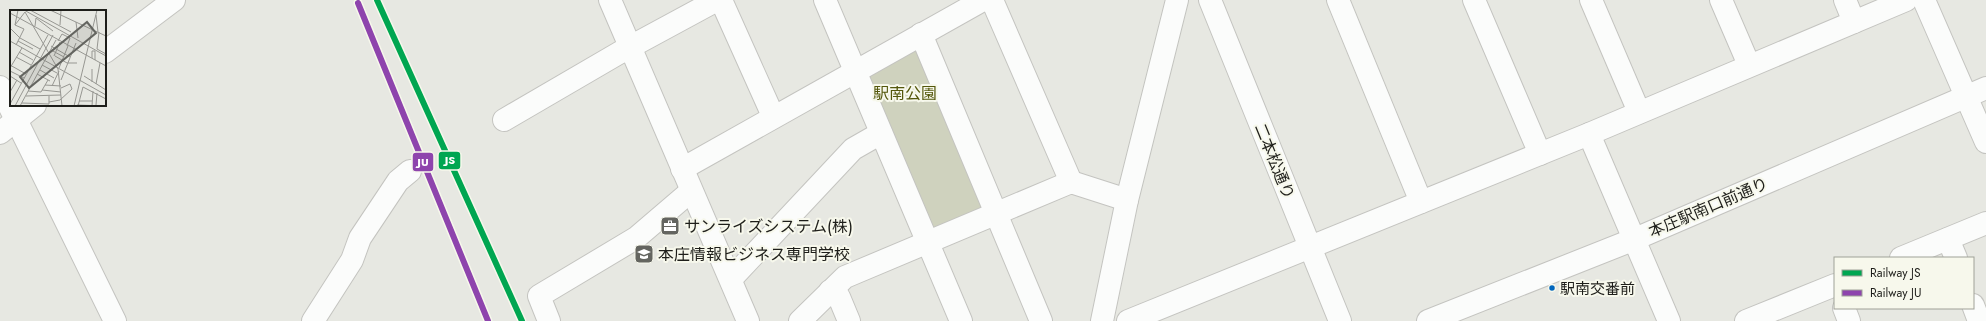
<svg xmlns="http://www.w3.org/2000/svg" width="1986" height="321" viewBox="0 0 1986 321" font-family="Jost,'Noto Sans JP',sans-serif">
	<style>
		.green { fill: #cfd2be }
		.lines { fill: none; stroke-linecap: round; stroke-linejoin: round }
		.minor-casing { stroke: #c4c4c0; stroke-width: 24 }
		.major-casing { stroke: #c4c4c0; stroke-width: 24 }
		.minor { stroke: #fbfcfb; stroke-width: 22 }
		.major { stroke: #fbfcfb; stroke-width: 22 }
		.rail-1-casing { stroke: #f7f8ec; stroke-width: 9 }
		.rail-2-casing { stroke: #f7f8ec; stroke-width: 9 }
		.rail-1 { stroke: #00a651; stroke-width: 6 }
		.rail-2 { stroke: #8e44ad; stroke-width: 6 }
		.bus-dot { fill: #0065bd; stroke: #f7f8ec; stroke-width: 1.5 }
		.labels { text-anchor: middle; stroke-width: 4; stroke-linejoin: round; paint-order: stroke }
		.bus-label { font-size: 15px; fill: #1e1e1a; stroke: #f7f8ec; text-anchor: start }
		.park-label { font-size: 16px; fill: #54570b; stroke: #f7f8ec }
		.street-label { font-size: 16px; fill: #1e1e1a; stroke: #f7f8ec }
		.poi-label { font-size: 16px; fill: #1e1e1a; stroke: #f7f8ec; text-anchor: start }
		.inset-road { fill: none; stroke: #979792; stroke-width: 1 }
		.view { fill: #646560; fill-opacity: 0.15; stroke: #646560; stroke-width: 2 }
		.inset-edge { fill: none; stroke: #1e1e1a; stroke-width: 2 }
		.line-badge { stroke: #f7f8ec; stroke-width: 1.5 }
		.badge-label { font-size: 11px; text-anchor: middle; font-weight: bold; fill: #fff }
	</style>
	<rect width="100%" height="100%" fill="#e7e8e2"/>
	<!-- green -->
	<path class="green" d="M914,42L989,206L934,233L864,73Z"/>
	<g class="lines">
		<!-- minor casing -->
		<g class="minor-casing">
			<g id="minor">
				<path d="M610,0L748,321"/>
				<path d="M721,0L773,116"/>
				<path d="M825,0L961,321"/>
				<path d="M992,0L1071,182"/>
				<path d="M1210,0L1340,321"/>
				<path d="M1338,0L1421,202"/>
				<path d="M1474,0L1540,154"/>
				<path d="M1591,0L1639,112"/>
				<path d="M1721,0L1749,65"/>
				<path d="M1845,0L1854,22"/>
				<path d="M1924,0L1986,142"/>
				<path d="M921,34L1041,321"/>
				<path d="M0,87L115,321"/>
				<path d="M504,120L619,53L717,0"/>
				<path d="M1589,134L1669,321"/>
				<path d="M682,169L983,0"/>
				<path d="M1948,239L1956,258"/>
				<path d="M1901,258L1986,223"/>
				<path d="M731,279L853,149L881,133"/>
				<path d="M830,291L839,297L849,321"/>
				<path d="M1973,305L1979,321"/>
				<path d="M1844,308L1849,321"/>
				<path d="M313,321L352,260L360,238L398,181L410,171"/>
				<path d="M549,321L539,296L636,238L691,191"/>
				<path d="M800,321L845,277L1071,182L1127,200"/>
				<path d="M1102,321L1127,200L1177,0"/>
				<path d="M1128,321L1589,134L1906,0"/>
				<path d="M1428,321L1635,239L1986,88"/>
				<path d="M1746,321L1835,285"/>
			</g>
		</g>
		<!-- major casing -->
		<g class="major-casing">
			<g id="major">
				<path d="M105,52L174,0"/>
				<path d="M0,133L35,105"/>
			</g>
		</g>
		<!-- minor -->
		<use href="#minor" class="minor"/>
		<!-- major -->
		<use href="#major" class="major"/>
		<!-- rail-1 casing -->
		<g class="rail-1-casing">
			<path id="rail-1" d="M377,0L522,321"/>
		</g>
		<!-- rail-2 casing -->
		<g class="rail-2-casing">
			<path id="rail-2" d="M358,3L488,321"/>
		</g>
		<!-- rail-1 -->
		<use href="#rail-1" class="rail-1"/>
		<!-- rail-2 -->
		<use href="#rail-2" class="rail-2"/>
	</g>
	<!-- icons -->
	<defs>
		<g id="office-square" transform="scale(1)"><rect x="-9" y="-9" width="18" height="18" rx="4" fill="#646560" stroke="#f7f8ec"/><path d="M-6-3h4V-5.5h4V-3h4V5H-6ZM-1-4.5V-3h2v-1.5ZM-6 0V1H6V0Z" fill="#fff"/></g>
		<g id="university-square" transform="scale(1)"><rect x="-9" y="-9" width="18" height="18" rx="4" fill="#646560" stroke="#f7f8ec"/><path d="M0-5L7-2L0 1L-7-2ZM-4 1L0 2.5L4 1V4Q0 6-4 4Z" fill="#fff"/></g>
	</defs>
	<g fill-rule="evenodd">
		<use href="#office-square" x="670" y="226"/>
		<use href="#university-square" x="644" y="254"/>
	</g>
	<!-- markers -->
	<circle class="bus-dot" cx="1552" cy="288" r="3.5"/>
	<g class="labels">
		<!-- bus labels -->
		<g class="bus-label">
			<text x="1560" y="294">駅南交番前</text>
		</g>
		<!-- park labels -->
		<g class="park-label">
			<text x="905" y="99">駅南公園</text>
		</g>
		<!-- street labels -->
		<g class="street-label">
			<text transform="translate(1275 161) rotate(68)" y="6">二本松通り</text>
			<text transform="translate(1708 207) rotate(-23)" y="6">本庄駅南口前通り</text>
		</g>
		<!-- poi labels -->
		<g class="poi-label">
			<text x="684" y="232">サンライズシステム(株)</text>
			<text x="658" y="260">本庄情報ビジネス専門学校</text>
		</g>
	</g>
	<!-- overview -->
	<g transform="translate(10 10)">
		<rect width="96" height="96" fill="#e7e8e2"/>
		<path class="inset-road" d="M14,0L96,46M20,0L61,22M40,0L96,26M15,2L48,59L52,96M0,3L96,56M86,5L88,22M66,12L68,28M5,15L15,2M50,15L51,0M25,16L26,8L43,21M1,19L10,28L30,39M89,22L87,39L96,44M0,31L96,85M8,31L23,39M48,31L52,24L60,28L57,36M6,35L14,19L5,15L8,0M41,36L60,47M41,40L54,47M9,42L23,50M44,46L50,32M45,46L57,53H67M6,47L21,55M82,48V41H85V50M0,55L16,64M32,55L47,63M0,58L12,38M49,58L58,36M82,59V72M30,60L44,68M0,61L14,68M27,64L40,71M0,66L11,73M74,66L96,80M51,70L66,33M86,74L90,53M35,75L51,76M42,76L49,61M32,80L51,82M18,81L31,82L38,70M0,82L7,70M16,86L51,85M69,91H82M39,92L50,90L62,79L60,74L51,78M12,93L39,94V86M0,94L38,25M67,95L96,96M86,95L87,83M5,96L43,25M10,96L46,30M64,96L87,0M68,96L73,77L96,89M82,96L83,81"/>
		<path class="view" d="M77,12L86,23L19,78L10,67Z"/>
		<rect width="96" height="96" class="inset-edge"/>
	</g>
	<g class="line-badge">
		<rect x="438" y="151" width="23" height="19" rx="4" fill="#00a651"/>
		<rect x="412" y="152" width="22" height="20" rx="4" fill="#8e44ad"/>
	</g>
	<g class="badge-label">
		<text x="450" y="164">JS</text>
		<text x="423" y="166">JU</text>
	</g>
	<!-- legend -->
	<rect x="1834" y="257" width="140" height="52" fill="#f7f8ec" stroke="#a0a198"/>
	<rect x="1842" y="270" width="20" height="6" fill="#00a651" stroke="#a0a198"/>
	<text x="1870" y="277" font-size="12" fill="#1e1e1a">Railway JS</text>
	<rect x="1842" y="290" width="20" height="6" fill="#8e44ad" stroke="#a0a198"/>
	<text x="1870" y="297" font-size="12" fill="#1e1e1a">Railway JU</text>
</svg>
